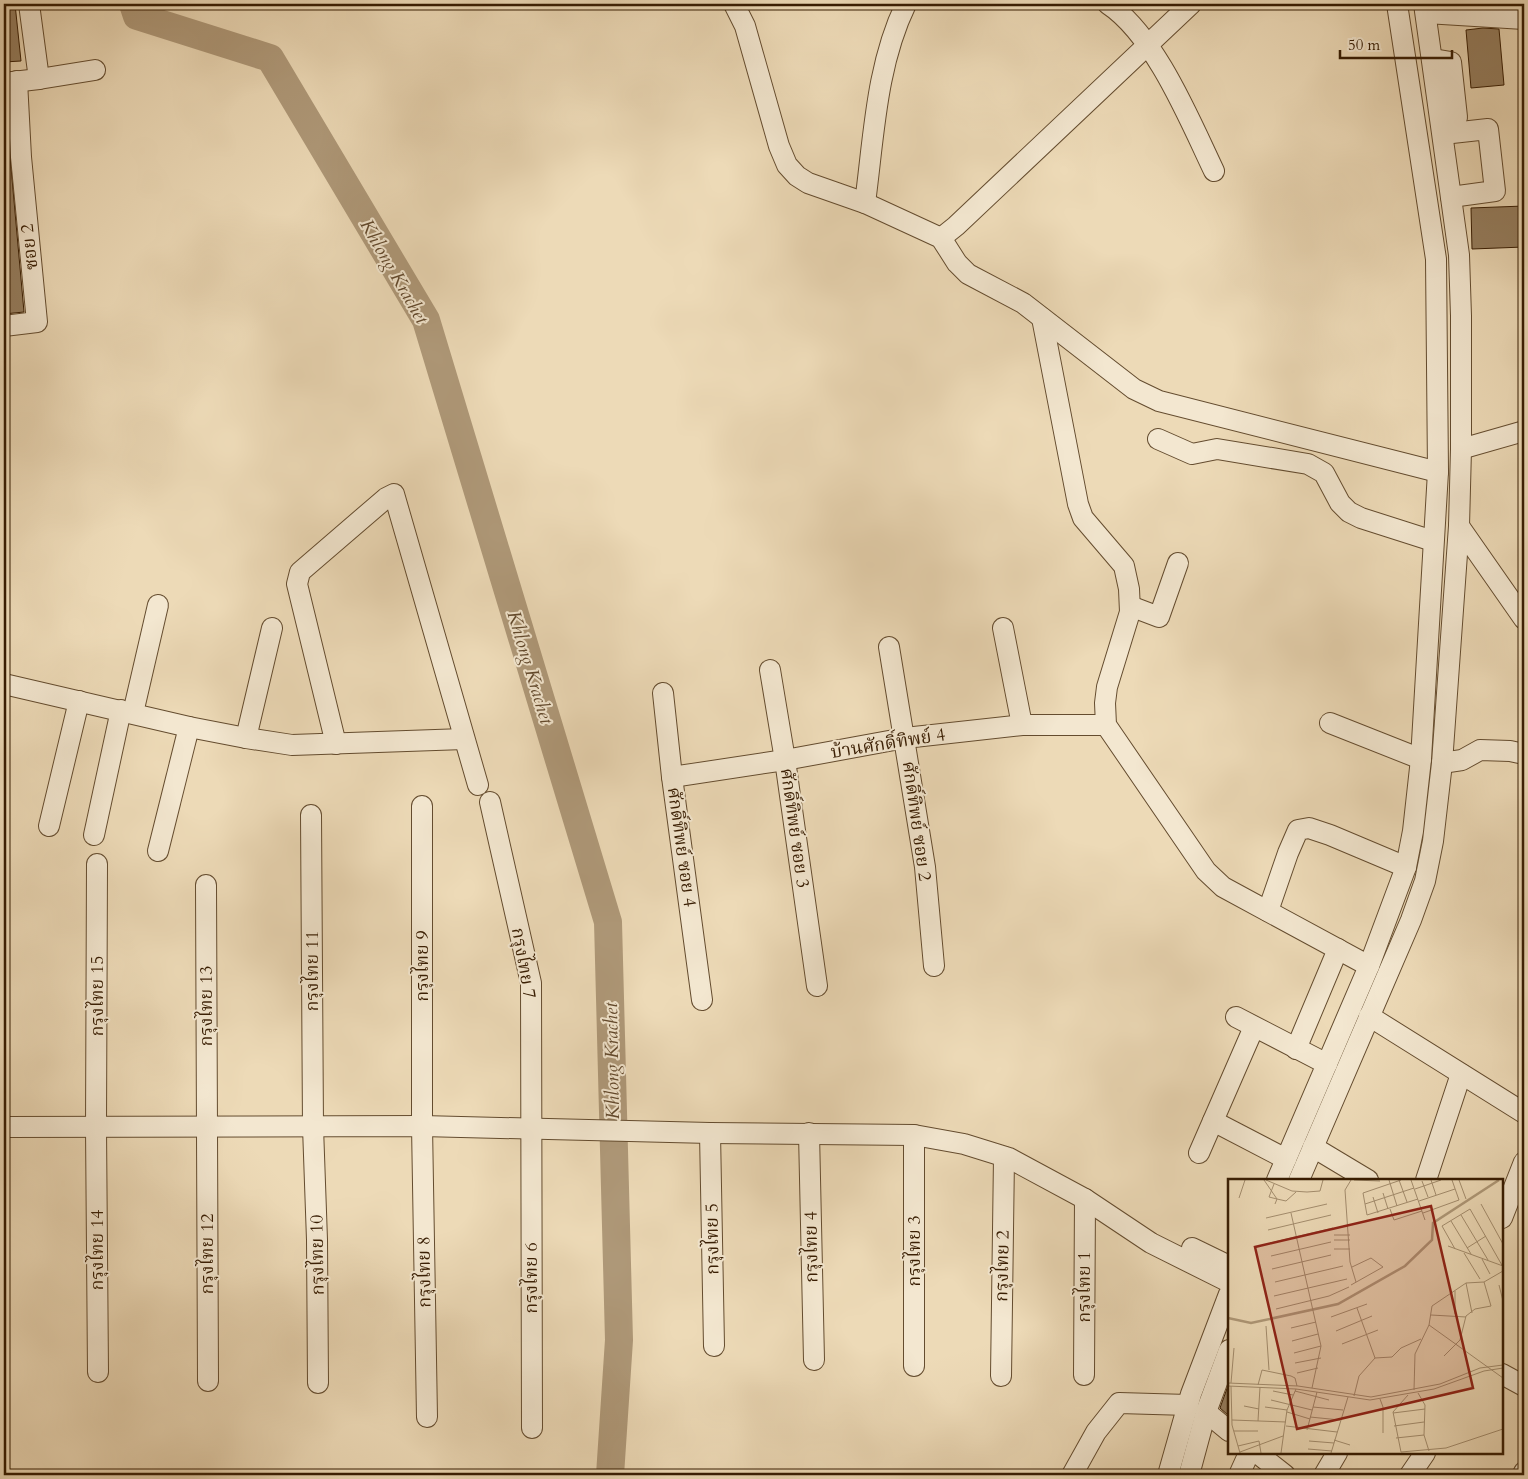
<svg xmlns="http://www.w3.org/2000/svg" width="1528" height="1479" viewBox="0 0 1528 1479" font-family="Cardo,'Noto Serif Thai',serif">
	<style>
		.lines { fill: none; stroke-linecap: round; stroke-linejoin: round }
		.river { stroke: #af9979; stroke-width: 28 }
		.building { fill: #967f60; stroke: #371c02 }
		.minor-casing { stroke: #644c2f; stroke-width: 22 }
		.minor { stroke: #f3e7d0; stroke-width: 20 }
		.labels { text-anchor: middle; stroke-width: 4; stroke-linejoin: round; paint-order: stroke }
		.street-label { font-size: 18px; fill: #371c02; stroke: #f3e7d0 }
		.water-label { font-size: 19px; font-style: italic; fill: #61482c; stroke: #f3e7d0 }
		.inset-river { fill: none; stroke: #af9979; stroke-width: 2.5 }
		.inset-road { fill: none; stroke: #a48e6f; stroke-width: 1 }
		.view { fill: #8f2418; fill-opacity: 0.15; stroke: #8f2418; stroke-width: 2.5 }
		.inset-edge { fill: none; stroke: #371c02; stroke-width: 2.5 }
	</style>
	<rect width="100%" height="100%" fill="#eddab7"/>
	<filter id="stains"><feTurbulence type="fractalNoise" baseFrequency=".004" numOctaves="4"/><feColorMatrix values="0 0 0 0 .2 0 0 0 0 .09 0 0 0 0 .02 0 0 0 .5 -.17"/></filter>
	<radialGradient id="worn" r=".72"><stop offset=".6" stop-color="#630" stop-opacity="0"/><stop offset="1" stop-color="#630" stop-opacity=".3"/></radialGradient>
	<g class="lines">
		<!-- river -->
		<path class="river" d="M133,4L137,16L270,58L426,320L608,922L619,1340L610,1475"/>
	</g>
	<!-- building -->
	<g class="building">
		<path d="M4,4H15L21,61L4,62Z"/>
		<path d="M1483,28L1499,29L1504,85L1471,88L1466,30Z"/>
		<path d="M4,134H8L24,312L4,314Z"/>
		<path d="M1524,206V247L1472,249L1471,208Z"/>
		<path d="M1229,1383V1416L1220,1408Z"/>
	</g>
	<g class="lines">
		<!-- minor casing -->
		<g class="minor-casing">
			<g id="minor">
				<path d="M29,4L39,79"/>
				<path d="M734,4L745,26L779,146L787,165L797,176L808,183L865,203L941,238L957,263L968,274L1023,303L1134,389L1159,401L1438,472"/>
				<path d="M1108,4C1155,35 1190,121 1214,171"/>
				<path d="M1426,13L1524,19"/>
				<path d="M1433,59L1451,62L1457,117L1442,124"/>
				<path d="M4,83L39,79L95,70"/>
				<path d="M1443,134L1488,129L1495,191L1451,197"/>
				<path d="M865,203C874,136 876,66 906,4"/>
				<path d="M941,238L956,226L1191,4"/>
				<path d="M1042,318L1078,504L1083,518L1124,566L1129,589L1130,612L1107,687L1105,703L1106,725L1206,871L1223,887L1369,966"/>
				<path d="M4,326L37,322L21,157L17,81"/>
				<path d="M1158,439L1192,454L1217,449L1308,464L1324,473L1340,503L1349,512L1361,518L1433,541"/>
				<path d="M1461,449L1524,431"/>
				<path d="M1459,526L1524,619"/>
				<path d="M1130,606L1159,617L1178,563"/>
				<path d="M1003,628L1022,725"/>
				<path d="M889,647L925,867L934,966"/>
				<path d="M770,670L785,760L817,986"/>
				<path d="M4,684L189,727L246,738L292,745L464,739"/>
				<path d="M663,693L672,777L702,1000"/>
				<path d="M133,713L158,605"/>
				<path d="M1330,723L1421,759"/>
				<path d="M246,738L272,628"/>
				<path d="M336,744L297,584L300,572L386,498L394,494L478,785"/>
				<path d="M1442,763L1462,760L1480,750L1510,751L1524,754"/>
				<path d="M672,777L785,760L905,738L1022,725H1106"/>
				<path d="M490,802L531,983L532,1428"/>
				<path d="M422,806V1126L427,1417"/>
				<path d="M311,815L313,1127L317,1240L318,1383"/>
				<path d="M49,826L79,701"/>
				<path d="M94,835L121,710"/>
				<path d="M158,851L189,727"/>
				<path d="M97,864L96,1128L98,1372"/>
				<path d="M206,885L208,1381"/>
				<path d="M1268,911L1288,853L1298,830L1309,828L1330,835L1406,867"/>
				<path d="M1369,1016L1524,1113"/>
				<path d="M1236,1017L1327,1064"/>
				<path d="M1296,1049L1338,949"/>
				<path d="M1213,1121L1286,1159"/>
				<path d="M4,1127L422,1126L710,1133L914,1135L964,1144L1009,1158L1085,1199L1151,1243L1229,1282"/>
				<path d="M710,1133L714,1346"/>
				<path d="M809,1133L814,1360"/>
				<path d="M914,1135V1366"/>
				<path d="M1313,1147L1368,1180"/>
				<path d="M1199,1153L1254,1027"/>
				<path d="M1277,1180L1369,966L1406,867L1413,831L1421,759L1438,472L1436,259L1397,4"/>
				<path d="M1299,1180L1411,920L1425,881L1433,841L1442,763L1459,526L1461,449V316L1459,255L1424,4"/>
				<path d="M1426,1180L1461,1074"/>
				<path d="M1502,1218L1524,1162"/>
				<path d="M1192,1248L1229,1266"/>
				<path d="M1502,1374L1524,1386"/>
				<path d="M1084,1375L1085,1199"/>
				<path d="M1001,1376L1004,1157"/>
				<path d="M1206,1412L1229,1431"/>
				<path d="M1257,1453L1285,1475"/>
				<path d="M1072,1475L1096,1432L1119,1403L1188,1405"/>
				<path d="M1168,1475L1191,1394L1229,1294"/>
				<path d="M1189,1475L1206,1412L1229,1350"/>
				<path d="M1239,1475L1249,1453"/>
				<path d="M1324,1475L1337,1453"/>
				<path d="M1410,1475L1425,1453"/>
				<path d="M1523,1475L1524,1472"/>
			</g>
		</g>
		<!-- minor -->
		<use href="#minor" class="minor"/>
	</g>
	<g class="labels">
		<!-- street labels -->
		<g class="street-label">
			<text transform="translate(29 247) rotate(-96)" y="6">ซอย 2</text>
			<text transform="translate(888 743) rotate(-9)" y="6">บ้านศักดิ์ทิพย์ 4</text>
			<text transform="translate(917 821) rotate(82)" y="6">ศักดิ์ทิพย์ ซอย 2</text>
			<text transform="translate(795 828) rotate(82)" y="6">ศักดิ์ทิพย์ ซอย 3</text>
			<text transform="translate(682 847) rotate(82)" y="6">ศักดิ์ทิพย์ ซอย 4</text>
			<text transform="translate(524 963) rotate(80)" y="6">กรุงไทย 7</text>
			<text transform="translate(422 966) rotate(-90)" y="6">กรุงไทย 9</text>
			<text transform="translate(312 971) rotate(-90)" y="6">กรุงไทย 11</text>
			<text transform="translate(97 996) rotate(-90)" y="6">กรุงไทย 15</text>
			<text transform="translate(206 1006) rotate(-90)" y="6">กรุงไทย 13</text>
			<text transform="translate(712 1239) rotate(-91)" y="6">กรุงไทย 5</text>
			<text transform="translate(811 1247) rotate(-91)" y="6">กรุงไทย 4</text>
			<text transform="translate(97 1250) rotate(-90)" y="6">กรุงไทย 14</text>
			<text transform="translate(914 1251) rotate(-90)" y="6">กรุงไทย 3</text>
			<text transform="translate(207 1254) rotate(-90)" y="6">กรุงไทย 12</text>
			<text transform="translate(317 1255) rotate(-91)" y="6">กรุงไทย 10</text>
			<text transform="translate(1002 1266) rotate(-89)" y="6">กรุงไทย 2</text>
			<text transform="translate(424 1272) rotate(-91)" y="6">กรุงไทย 8</text>
			<text transform="translate(531 1278) rotate(-90)" y="6">กรุงไทย 6</text>
			<text transform="translate(1084 1287) rotate(-90)" y="6">กรุงไทย 1</text>
		</g>
		<!-- water labels -->
		<g class="water-label">
			<text transform="translate(395 271) rotate(60)" y="7">Khlong Krachet</text>
			<text transform="translate(531 667) rotate(73)" y="7">Khlong Krachet</text>
			<text transform="translate(611 1061) rotate(-91)" y="7">Khlong Krachet</text>
		</g>
	</g>
	<!-- overview -->
	<g transform="translate(1228 1179)">
		<rect width="275" height="275" fill="#eddab7"/>
		<path class="inset-river" d="M0,139L23,144L110,125L177,87L204,61L205,44L271,1"/>
		<path class="inset-road" d="M36,1L49,20L58,22L68,13M38,1L64,12L79,13L92,12L95,1M123,1L117,11L122,83L128,103M126,1L152,2M161,1L169,27M171,1L179,23M173,1L135,14L139,36L190,20M183,1L197,41M203,1L208,16M231,1L238,20M194,2L200,18M46,5L41,18L49,20L47,25M187,10L213,1M155,14L160,30M145,18L150,34M11,19L17,1M191,22L227,10M137,25L186,9M253,25L275,65M162,30L166,41L194,32M63,34L93,167L84,209M195,34L231,21L224,1M233,36L260,81M38,39L99,25M223,42L243,75M40,51L103,36M106,56H122M106,61H122M42,64L105,49M220,67L275,87M239,69L258,57M106,70H122M227,70L214,47L242,30L275,88M236,74L252,100M43,77L103,63M254,80L262,95M44,90L103,76M47,103L115,87M238,104L244,134M123,106L155,88L143,79L124,88M271,106L275,122M46,117L119,100M129,129L147,179M48,130L101,117L121,108M227,135V112M203,136L238,138M103,138L139,125M201,146L275,199M38,147L41,191M63,149L88,143M108,152L144,137M64,162L90,155M114,165L150,151M66,174L93,167M216,177L232,161L238,137L247,130L263,127L256,103M67,184L93,179M69,194L90,189M0,204L70,207L143,218L212,205L252,189L275,186M3,204L6,169M30,206L34,191L63,197L67,199L69,207M0,207L68,210L142,221L206,210L256,192L275,189M3,207L4,246L12,274M186,211L187,175L201,146L204,127L238,104L256,103L275,92M45,212L65,216M67,212L101,221M190,214L197,226L196,256L201,272M180,216L165,233L173,273L218,269L275,250M126,217L131,197L147,179L164,178L173,169L193,160M152,220L155,228V254M43,221L84,231M16,227L31,230M37,228L59,231M85,228L115,231M59,233L82,240M165,234L197,230M82,238L112,241M4,241L58,243M30,242L32,208M58,247L109,253M166,247L196,243M79,251L89,213M6,252H30M168,259L196,256M106,261L122,266M81,262L106,264M10,267L31,262L33,274M80,270L104,272M12,273L55,257M53,274L59,231L68,210M103,274L120,218"/>
		<path class="view" d="M203,27L245,209L69,250L27,68Z"/>
		<rect width="275" height="275" class="inset-edge"/>
	</g>
	<!-- margin -->
	<rect width="1528" height="1479" fill="none" stroke="#eddab7" stroke-width="20"/>
	<rect x="5" y="5" width="1518" height="1469" fill="none" stroke="#371c02" stroke-width="2.5"/>
	<rect x="10" y="10" width="1508" height="1459" fill="none" stroke="#371c02"/>
	<!-- scale -->
	<path d="M1340 50v8h112v-8" fill="none" stroke="#371c02" stroke-width="2.5"/>
	<text x="1348" y="50" font-size="15" fill="#371c02" stroke="#f3e7d0" stroke-width="4" paint-order="stroke">50 m</text>
	<rect width="100%" height="100%" filter="url(#stains)"/>
	<rect width="100%" height="100%" fill="url(#worn)"/>
</svg>
